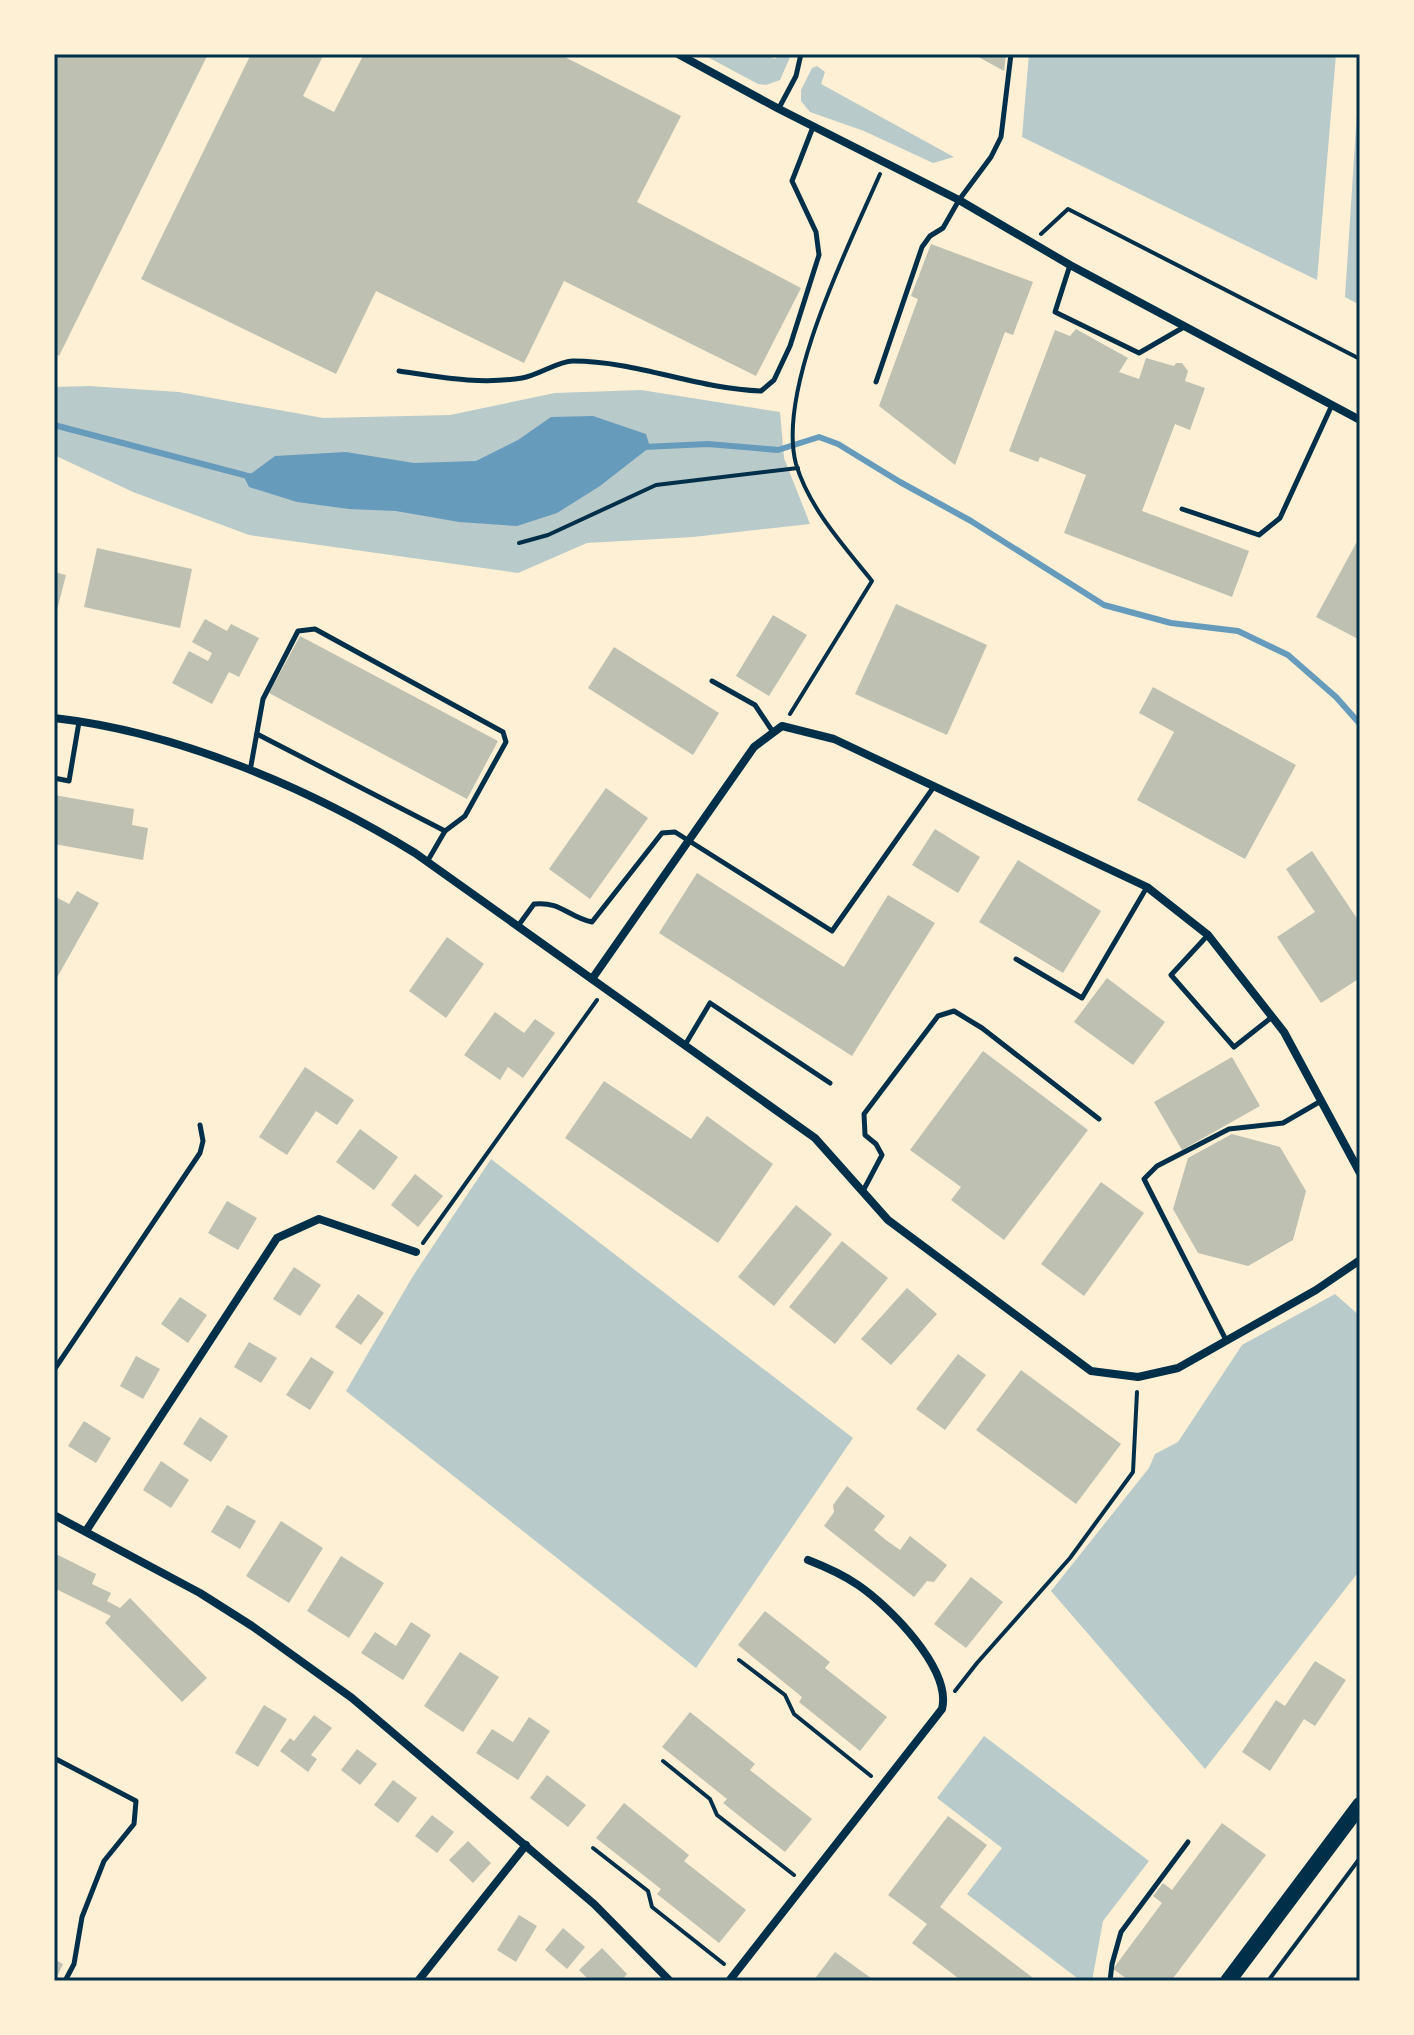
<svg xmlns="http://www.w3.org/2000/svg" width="1414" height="2035" viewBox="0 0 1414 2035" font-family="Rubik,sans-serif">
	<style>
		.green { fill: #b9caca }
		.water { fill: #669bbc }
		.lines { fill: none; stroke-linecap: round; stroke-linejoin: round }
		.stream { stroke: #669bbc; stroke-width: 6 }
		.building { fill: #bec0b2 }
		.path { stroke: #003049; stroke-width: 4 }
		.service { stroke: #003049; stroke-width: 5 }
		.minor { stroke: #003049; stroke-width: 8 }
		.secondary { stroke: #003049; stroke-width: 16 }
		.neatline { fill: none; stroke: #003049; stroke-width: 3 }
	</style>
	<rect width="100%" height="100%" fill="#fdf0d5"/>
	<!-- green -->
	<g class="green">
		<path d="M702,54H765L775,59L778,54L791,55L780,80L766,85L758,84Z"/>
		<path d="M1029,54H1336L1317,280L1022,137Z"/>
		<path d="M817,66L825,72L821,84L954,157L933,163L864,131L810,112L801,101V90L812,68Z"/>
		<path d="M1360,66V305L1345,297Z"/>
		<path d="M89,386L179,392L323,418L450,415L555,393L641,390L780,412L784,458L810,524L693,537L587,543L518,573L249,535L133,492L54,455V387Z"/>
		<path d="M491,1159L853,1438L696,1668L346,1391L413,1276Z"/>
		<path d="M1335,1294L1360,1316V1570L1205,1769L1051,1591L1149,1468L1155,1454L1178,1442L1242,1345Z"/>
		<path d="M984,1736L1149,1861L1103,1921L1092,1981H1081L967,1894L1002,1848L937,1798Z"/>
	</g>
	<!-- water -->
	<path class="water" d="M593,416L646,434L650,447L600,486L557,513L517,526L459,522L396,511L349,509L297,502L249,487L243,475L252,473L275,456L346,452L414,463L476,461L518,440L551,417Z"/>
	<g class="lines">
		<!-- stream -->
		<g class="stream">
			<path d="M54,425L248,476"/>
			<path d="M643,447L708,444L778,450L819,437L838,444L900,482L971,521L1104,605L1171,623L1238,631L1288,655L1336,697L1360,724"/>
		</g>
	</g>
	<!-- building -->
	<g class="building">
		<path d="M54,54H208L59,356L54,353Z"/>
		<path d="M251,54H324L303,96L334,112L364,54H559L681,116L637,202L801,288L756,376L564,281L524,363L376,291L336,374L141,279Z"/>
		<path d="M973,54H1006L1004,71Z"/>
		<path d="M931,244L1033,282L1013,335L1005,332L955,465L879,406L918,299L911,296Z"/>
		<path d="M1076,329L1128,358L1119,372L1139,379L1146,358L1174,366L1176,363H1182L1188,371L1185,381L1205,388L1190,430L1175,424L1142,511L1249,551L1232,597L1064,533L1086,475L1040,457L1038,462L1009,451L1055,330L1070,336Z"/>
		<path d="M1360,536V640L1316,617Z"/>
		<path d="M97,548L192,569L180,628L84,607Z"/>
		<path d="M54,572L66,575L57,610L54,609Z"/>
		<path d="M896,604L987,645L947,735L855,694Z"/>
		<path d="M773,615L807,635L769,696L736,676Z"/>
		<path d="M205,619L227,631L231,624L259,638L239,677L229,672L212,704L172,683L189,651L208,661L212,653L192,642Z"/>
		<path d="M300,636L498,741L467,799L269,693Z"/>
		<path d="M614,647L719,713L693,755L588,688Z"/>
		<path d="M1153,687L1296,765L1245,859L1137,800L1174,732L1139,713Z"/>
		<path d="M606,788L648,818L590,899L549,869Z"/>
		<path d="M54,795L134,809L132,825L148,828L143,860L54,844Z"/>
		<path d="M935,829L980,857L958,893L912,865Z"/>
		<path d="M1312,851L1360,923V978L1321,1003L1277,937L1315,912L1286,869Z"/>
		<path d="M1018,860L1101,911L1063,973L979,922Z"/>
		<path d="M697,873L844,967L888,895L935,923L852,1056L659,933Z"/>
		<path d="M77,891L99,903L54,983V896L69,904Z"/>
		<path d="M447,937L484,964L446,1018L409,991Z"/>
		<path d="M1107,978L1165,1022L1133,1065L1074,1022Z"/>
		<path d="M495,1012L524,1033L535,1019L555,1033L523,1078L508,1067L500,1080L464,1055Z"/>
		<path d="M983,1051L1088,1130L1004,1240L951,1200L961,1187L910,1150Z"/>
		<path d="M1232,1057L1260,1106L1182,1150L1154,1102Z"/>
		<path d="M305,1067L354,1100L337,1125L316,1111L287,1155L259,1137Z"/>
		<path d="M604,1081L691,1139L707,1116L773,1164L718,1243L565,1138Z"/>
		<path d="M360,1129L398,1157L374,1190L336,1162Z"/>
		<path d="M1232,1134L1280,1147L1306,1191L1293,1240L1248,1266L1198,1253L1173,1209L1188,1158Z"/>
		<path d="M415,1174L443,1196L418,1227L391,1205Z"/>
		<path d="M1101,1182L1144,1213L1084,1296L1041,1264Z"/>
		<path d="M227,1201L257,1218L238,1250L208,1233Z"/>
		<path d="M796,1205L832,1234L774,1306L738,1277Z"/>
		<path d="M842,1241L888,1278L835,1344L789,1307Z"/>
		<path d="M294,1267L321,1285L300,1316L273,1299Z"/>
		<path d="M907,1288L937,1314L891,1365L861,1339Z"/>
		<path d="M358,1294L384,1313L361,1345L335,1327Z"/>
		<path d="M180,1297L207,1315L188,1343L161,1324Z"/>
		<path d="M249,1342L277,1358L261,1383L234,1367Z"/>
		<path d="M958,1354L986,1375L945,1430L916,1409Z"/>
		<path d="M136,1356L160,1369L143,1399L120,1386Z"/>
		<path d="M311,1357L334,1372L310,1410L286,1395Z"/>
		<path d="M1021,1370L1121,1444L1076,1504L976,1430Z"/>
		<path d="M200,1417L228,1436L211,1462L183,1444Z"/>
		<path d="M84,1421L111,1438L96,1463L68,1446Z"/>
		<path d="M161,1461L189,1480L171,1508L143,1490Z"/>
		<path d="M847,1486L885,1516L874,1530L886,1540L900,1550L910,1536L947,1565L934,1582L927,1581L914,1597L824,1526L834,1512L833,1505Z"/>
		<path d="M227,1505L256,1521L240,1549L211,1532Z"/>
		<path d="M281,1521L323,1548L289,1603L246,1576Z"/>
		<path d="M54,1553L96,1574L92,1584L111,1593L107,1601L120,1608L130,1598L207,1678L182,1702L105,1623L111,1616L54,1588Z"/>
		<path d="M341,1556L384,1583L349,1638L307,1611Z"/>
		<path d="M971,1577L1003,1602L966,1648L934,1624Z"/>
		<path d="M765,1611L830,1662L825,1668L887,1717L860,1751L799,1702L802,1697L738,1645Z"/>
		<path d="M411,1622L431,1635L403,1680L361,1653L375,1632L396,1646Z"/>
		<path d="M460,1652L499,1677L463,1732L424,1706Z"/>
		<path d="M1315,1661L1346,1680L1315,1726L1304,1719L1270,1771L1242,1752L1276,1700L1285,1706Z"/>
		<path d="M264,1705L287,1719L258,1767L235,1753Z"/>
		<path d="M690,1712L755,1764L750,1770L812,1819L785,1852L723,1803L727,1799L662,1747Z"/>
		<path d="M314,1715L332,1728L311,1755L317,1759L308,1772L280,1751L290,1738L294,1741Z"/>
		<path d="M529,1717L550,1731L518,1780L476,1753L492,1729L513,1742Z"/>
		<path d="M357,1749L377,1764L360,1785L341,1770Z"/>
		<path d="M547,1775L586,1805L568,1827L530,1798Z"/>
		<path d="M393,1780L417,1798L398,1823L374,1805Z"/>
		<path d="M624,1803L689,1855L684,1861L746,1910L719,1943L657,1894L661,1889L596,1838Z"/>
		<path d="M432,1815L454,1832L437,1853L415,1836Z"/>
		<path d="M948,1816L987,1845L940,1907L1037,1981H962L912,1943L927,1924L888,1895Z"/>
		<path d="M1222,1823L1266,1855L1171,1981H1130L1113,1969L1162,1903L1153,1896L1163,1883L1172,1890Z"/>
		<path d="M468,1841L491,1863L473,1883L449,1860Z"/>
		<path d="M519,1915L537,1926L516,1962L497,1950Z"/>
		<path d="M563,1928L585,1947L567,1969L545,1950Z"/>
		<path d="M602,1948L627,1974L621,1981H590L579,1970Z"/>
		<path d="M835,1952L875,1981H813Z"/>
		<path d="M54,1959L63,1964L55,1981H54Z"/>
	</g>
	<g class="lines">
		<!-- path -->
		<g class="path">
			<path d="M1041,234L1068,209L1360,359"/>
			<path d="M519,543L548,535L656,485L798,468"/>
			<path d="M790,714L872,581C844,546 809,508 796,464C776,389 850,243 880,174"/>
			<path d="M423,1243L597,1000"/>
			<path d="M739,1660L785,1695L794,1714L871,1776"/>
			<path d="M955,1691L977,1663L1070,1558L1133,1472L1137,1392"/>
			<path d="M663,1761L710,1799L717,1815L794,1875"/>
			<path d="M593,1848L648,1891L652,1907L724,1964"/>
			<path d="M1268,1981L1360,1858"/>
		</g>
		<!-- service -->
		<g class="service">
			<path d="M779,108L796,76L801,54"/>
			<path d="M1070,265L1055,312L1139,353L1184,327"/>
			<path d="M399,371C440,377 480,385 522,378C539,375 558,361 573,361C637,361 697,389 761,391L774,380L790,346L819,255L816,232L792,181L813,127"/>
			<path d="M876,382L922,247L930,236L943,228L959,200L991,157L1001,137L1011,54"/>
			<path d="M1182,509L1259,535L1280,518L1332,405"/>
			<path d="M712,681L755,705L773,732"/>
			<path d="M257,734L445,831"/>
			<path d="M250,771L263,699L298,631L315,629L503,732L506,742L465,816L445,831L427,862"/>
			<path d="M54,778L69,781L79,722"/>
			<path d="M518,926L534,904C561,901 568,917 592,922L662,833L675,832L832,931L933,788"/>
			<path d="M1208,935L1171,975L1234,1047L1272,1017"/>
			<path d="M1016,959L1082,998L1147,887"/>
			<path d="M685,1045L710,1003L830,1083"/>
			<path d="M863,1191L882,1155L876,1144L865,1135L864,1114L938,1016L954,1011L982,1028L1099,1119"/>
			<path d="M1226,1340L1144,1179L1157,1166L1229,1129L1283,1123L1321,1101"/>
			<path d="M54,1370L200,1153L203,1141L200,1125"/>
			<path d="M54,1758L136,1801L134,1824L104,1861L82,1917L74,1964L65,1981"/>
			<path d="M1110,1981L1112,1964L1121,1932L1188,1842"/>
		</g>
		<!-- minor -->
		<g class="minor">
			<path d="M678,54L779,109L959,200L1070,265L1360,420"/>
			<path d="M54,718C178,732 309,788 415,853L815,1138L888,1220L1091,1371L1138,1377L1178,1368L1316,1290L1360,1260"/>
			<path d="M592,979L754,747L782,726L834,739L1147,887L1208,935L1284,1032L1360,1173"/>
			<path d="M54,1515L200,1593L252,1626L352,1698L594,1904L670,1981"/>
			<path d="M86,1531L277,1238L319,1219L416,1252"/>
			<path d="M418,1981L526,1845"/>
			<path d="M729,1981L942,1709C952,1669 889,1606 858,1585C842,1574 826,1567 808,1560"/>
		</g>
		<!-- secondary -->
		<path class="secondary" d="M1228,1981L1360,1805"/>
	</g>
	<!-- border -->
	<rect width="1414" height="2035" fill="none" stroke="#fdf0d5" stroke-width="112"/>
	<rect x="56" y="56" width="1302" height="1923" class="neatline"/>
</svg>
